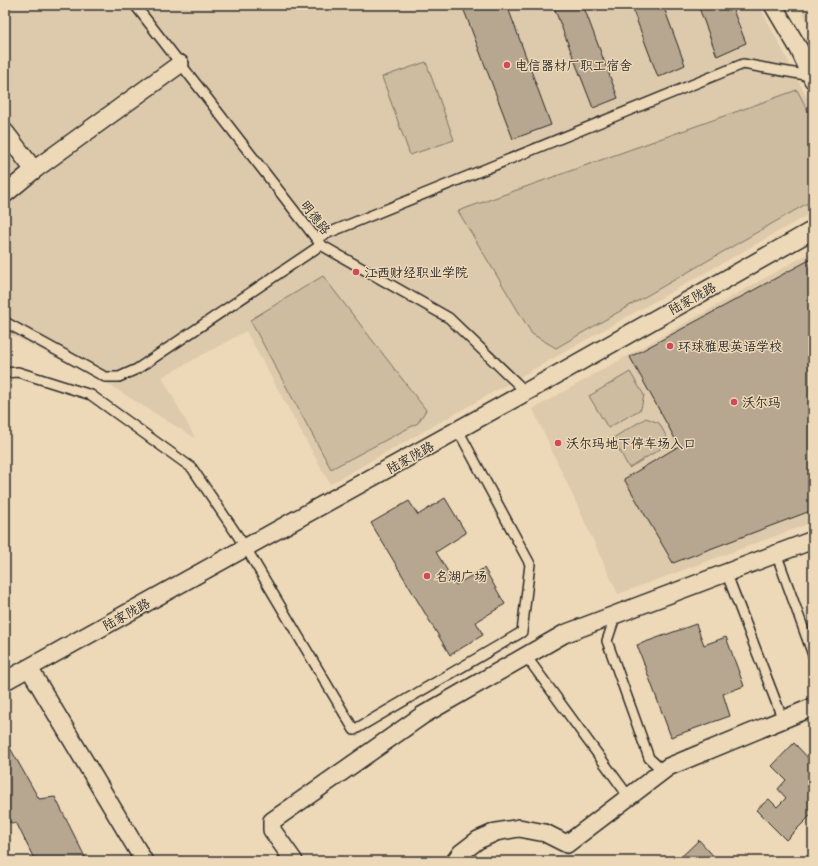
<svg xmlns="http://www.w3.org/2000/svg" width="818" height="866" viewBox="0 0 818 866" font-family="'Architects Daughter','LXGW WenKai TC',sans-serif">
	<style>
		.built { fill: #ddc9ab }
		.green { fill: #cebca0; stroke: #7c7466 }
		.building { fill: #b7a790; stroke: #2b2b2b }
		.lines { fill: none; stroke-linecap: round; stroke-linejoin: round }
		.lane-casing { stroke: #2b2b2b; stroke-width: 12 }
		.street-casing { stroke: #2b2b2b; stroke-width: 20 }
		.lane { stroke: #edd8b7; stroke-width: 9 }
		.street { stroke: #edd8b7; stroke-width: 17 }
		.poi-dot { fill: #d1495b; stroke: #edd8b7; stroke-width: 1.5 }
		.labels { text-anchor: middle; stroke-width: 3; stroke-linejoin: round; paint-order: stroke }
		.poi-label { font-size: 13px; fill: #2b2b2b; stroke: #edd8b7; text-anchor: start }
		.street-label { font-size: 13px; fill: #2b2b2b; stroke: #edd8b7 }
	</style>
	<rect width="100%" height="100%" fill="#edd8b7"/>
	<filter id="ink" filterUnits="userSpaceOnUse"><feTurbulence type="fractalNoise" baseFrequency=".025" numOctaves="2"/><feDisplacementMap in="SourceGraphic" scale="8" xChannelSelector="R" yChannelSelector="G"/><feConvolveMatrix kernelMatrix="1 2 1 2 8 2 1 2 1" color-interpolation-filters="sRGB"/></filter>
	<g filter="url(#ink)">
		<!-- built -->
		<g class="built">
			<path d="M5,5H759L813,109V212L330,484L246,331L162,377L195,438L103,381L5,332Z"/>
			<path d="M799,5H813V33Z"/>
			<path d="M813,251V522L618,594L533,409Z"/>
		</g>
		<!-- green -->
		<g class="green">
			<path d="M426,62L454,140L410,155L382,77Z"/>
			<path d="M797,90L813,120V200L556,348L532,334L458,211Z"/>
			<path d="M323,276L426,410L418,423L331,469L250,320Z"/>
			<path d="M630,372L644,395L641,409L608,428L589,396Z"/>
			<path d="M646,418L659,423L670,443L629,468L613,438Z"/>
		</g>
		<!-- building -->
		<g class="building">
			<path d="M462,5H507L551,125L513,139Z"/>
			<path d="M553,5H583L618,98L593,108Z"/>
			<path d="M631,5H663L685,65L658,77Z"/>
			<path d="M698,5H731L746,43L717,56Z"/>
			<path d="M813,258V510L673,563L624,479L679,446L630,357Z"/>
			<path d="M445,498L466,533L436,552L456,585L484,568L505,604L476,622L483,635L450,655L371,523L409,501L418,515Z"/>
			<path d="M696,624L704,645L726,637L744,686L723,694L730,716L671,737L637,645Z"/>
			<path d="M5,739L39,799L55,797L87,861H35L17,824L5,821Z"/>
			<path d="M794,743L813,763V813L786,840L756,810L769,799L777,807L786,798L778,789L786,780L772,766Z"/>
			<path d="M699,840L718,861H681L679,859Z"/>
		</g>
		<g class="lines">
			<!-- lane casing -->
			<g class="lane-casing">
				<g id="lane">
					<path d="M135,5L321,245L449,318L526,392"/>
					<path d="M316,238L743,64L811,76"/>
					<path d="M5,322L105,377H119L137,369L321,245"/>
					<path d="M5,373L18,372L91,395L192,468L246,548L354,730L522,632L530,564L458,430"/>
					<path d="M776,553L813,655"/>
					<path d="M726,572L783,720"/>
					<path d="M616,614L607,641L649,758L663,771"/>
					<path d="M526,656L629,797"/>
				</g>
			</g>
			<!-- street casing -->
			<g class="street-casing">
				<g id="street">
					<path d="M773,5L799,49L813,80"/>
					<path d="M5,132L34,170L5,194"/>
					<path d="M34,170L180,64"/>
					<path d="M29,668L144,861"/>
					<path d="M5,681L526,392L813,230"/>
					<path d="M294,861L272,830V821L423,715L564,634L813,540"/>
					<path d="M455,861L461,853L478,840L496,832L519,828L545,833L567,844L668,767L813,707"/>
				</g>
			</g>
			<!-- lane -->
			<use href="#lane" class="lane"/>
			<!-- street -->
			<use href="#street" class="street"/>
		</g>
	</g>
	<!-- markers -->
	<g class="poi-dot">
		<circle cx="507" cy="65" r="4"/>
		<circle cx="356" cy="272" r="4"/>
		<circle cx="670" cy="346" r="4"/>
		<circle cx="734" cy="402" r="4"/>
		<circle cx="558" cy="443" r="4"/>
		<circle cx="427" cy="576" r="4"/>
	</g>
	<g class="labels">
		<!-- poi labels -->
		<g class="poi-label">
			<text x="515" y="70">电信器材厂职工宿舍</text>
			<text x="364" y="277">江西财经职业学院</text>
			<text x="678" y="351">环球雅思英语学校</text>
			<text x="742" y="407">沃尔玛</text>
			<text x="566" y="448">沃尔玛地下停车场入口</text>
			<text x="435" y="581">名湖广场</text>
		</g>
		<!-- street labels -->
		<g class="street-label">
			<text transform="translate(316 217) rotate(52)" y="5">明德路</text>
			<text transform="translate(692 298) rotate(-29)" y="5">陆家陇路</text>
			<text transform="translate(410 457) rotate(-29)" y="5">陆家陇路</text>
			<text transform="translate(126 614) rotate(-29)" y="5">陆家陇路</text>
		</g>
	</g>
	<!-- margin -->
	<rect width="818" height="866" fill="none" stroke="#edd8b7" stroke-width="20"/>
	<rect x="10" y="10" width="798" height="846" fill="none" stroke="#2b2b2b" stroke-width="1.5" filter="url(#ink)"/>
</svg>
